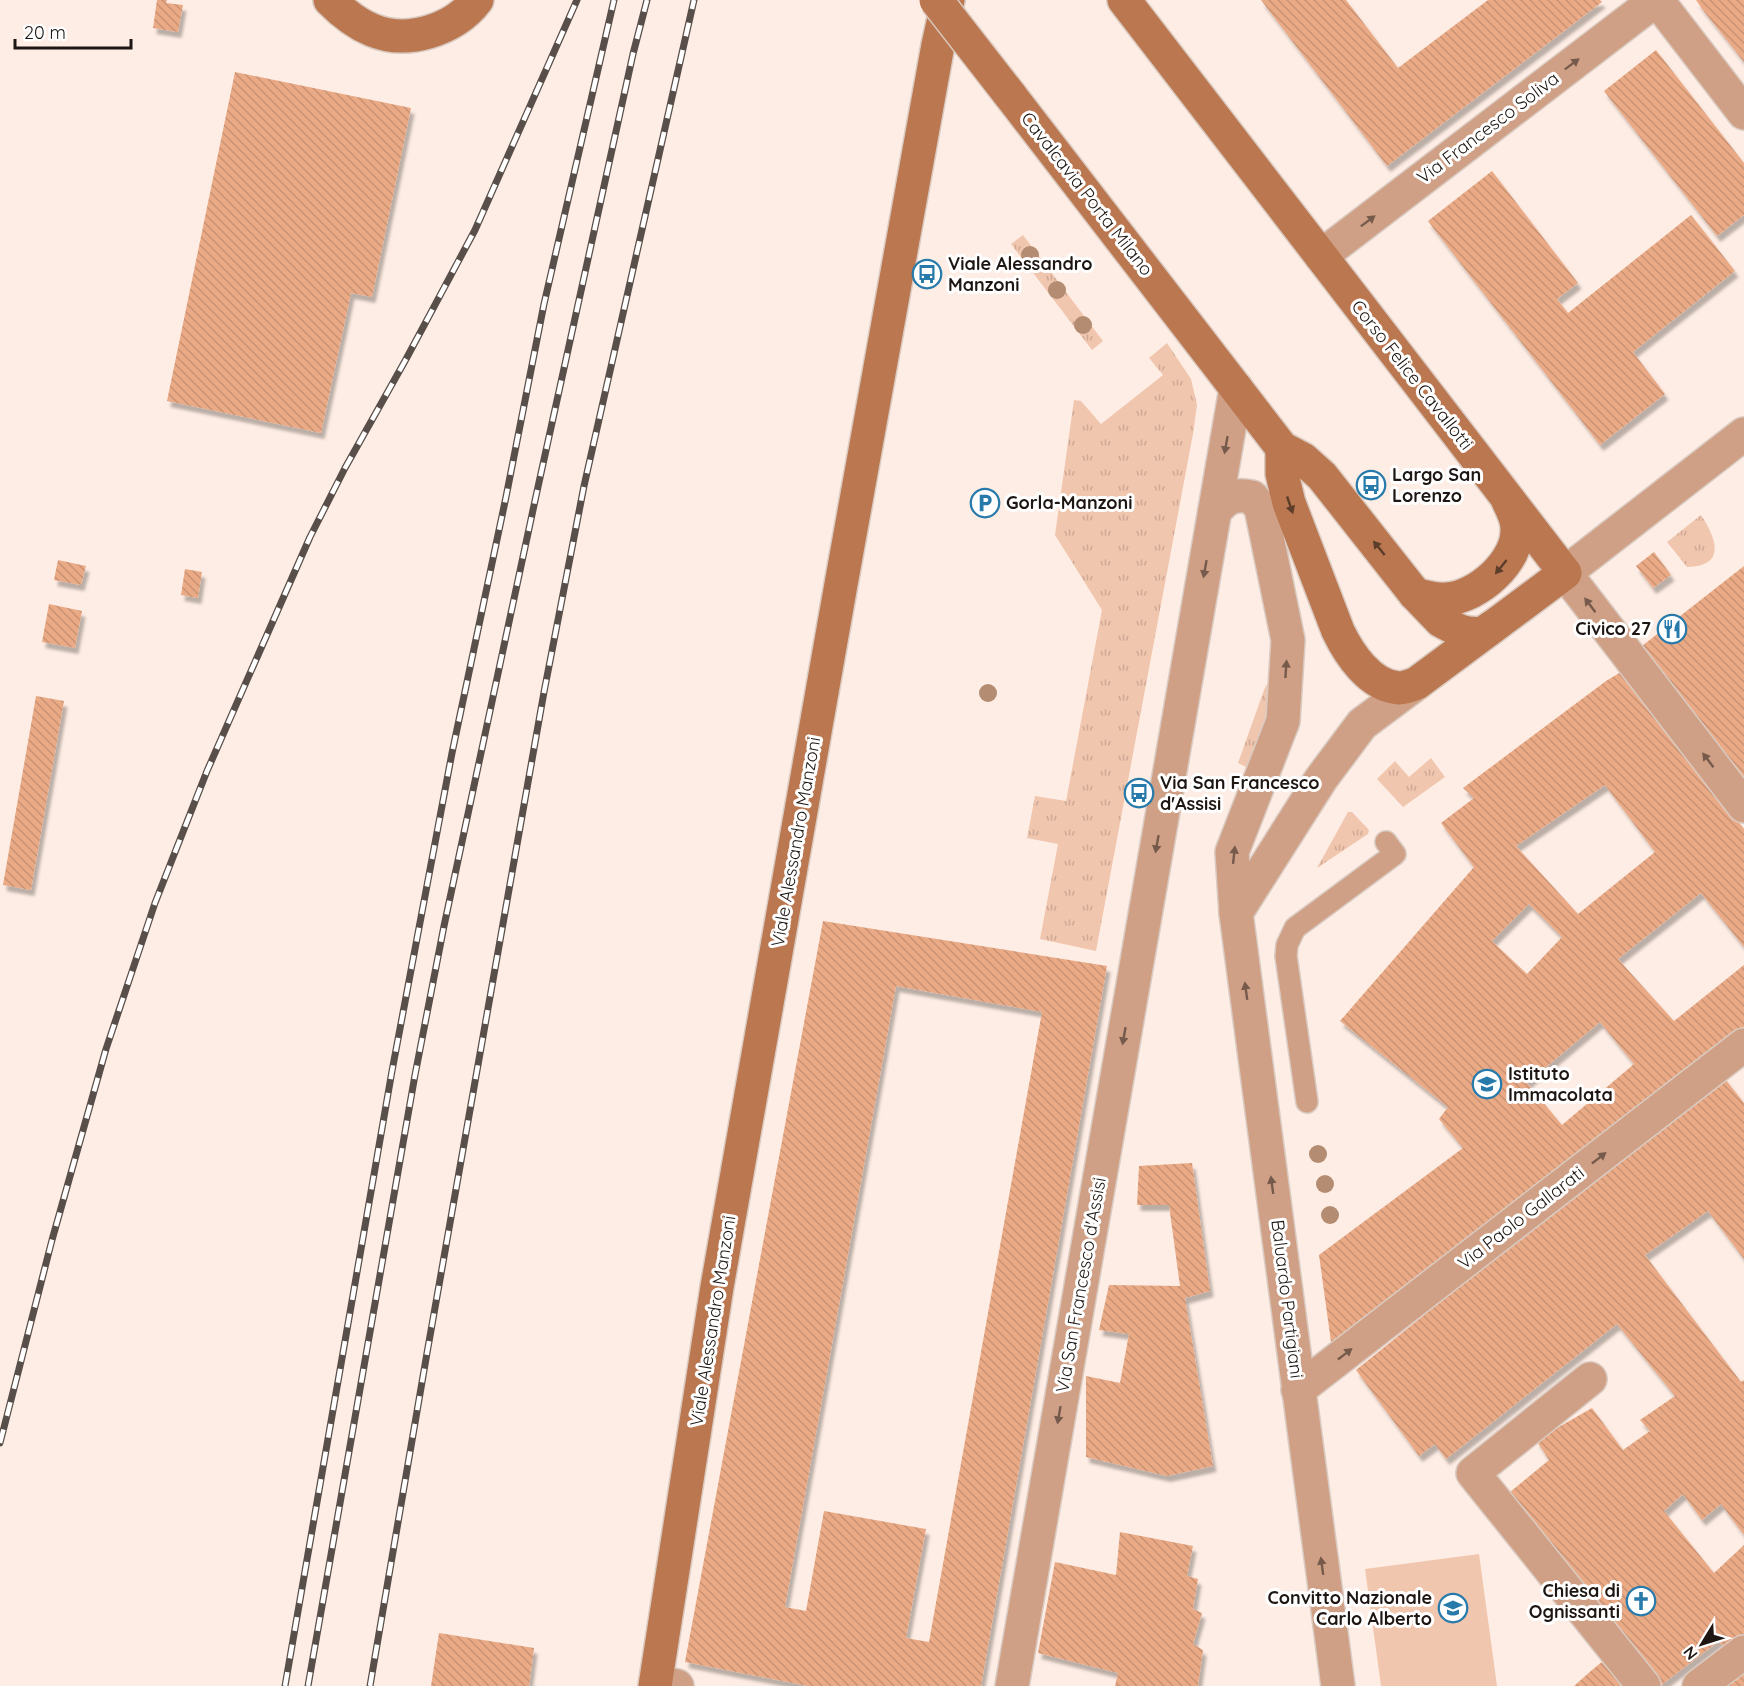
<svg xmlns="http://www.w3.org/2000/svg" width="1744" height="1686" viewBox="0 0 1744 1686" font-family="Quicksand,sans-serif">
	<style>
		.grass { fill: url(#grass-tufts) }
		.pitch { fill: #f1c6ae }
		.building { fill: url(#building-back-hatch); fill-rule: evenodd; filter: url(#shadow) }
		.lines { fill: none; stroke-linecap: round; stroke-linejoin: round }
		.service-casing { stroke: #dacbc2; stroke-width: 24 }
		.minor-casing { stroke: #dacbc2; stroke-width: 36 }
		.tertiary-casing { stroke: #dacbc2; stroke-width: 36 }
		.secondary-casing { stroke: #dacbc2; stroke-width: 36 }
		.service { stroke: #cfa085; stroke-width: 21 }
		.minor { stroke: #cfa085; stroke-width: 33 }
		.tertiary { stroke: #cfa085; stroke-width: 33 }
		.secondary { stroke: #bb774f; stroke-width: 33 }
		.rail-casing { stroke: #594f4a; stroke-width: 7 }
		.rail { stroke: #fff; stroke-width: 4.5; stroke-dasharray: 14; stroke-linecap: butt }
		.secondary-bridge-casing { stroke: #dacbc2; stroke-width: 36; stroke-linecap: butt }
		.secondary-bridge { stroke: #bb774f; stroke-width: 33 }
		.tree { fill: #b38c72 }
		.oneway { fill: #765b4c }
		.oneway2 { fill: #5c3d2a }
		.labels { text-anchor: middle; stroke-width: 6; stroke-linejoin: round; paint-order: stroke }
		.street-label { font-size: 18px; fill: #1d1612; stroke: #fff }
		.poi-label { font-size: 18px; font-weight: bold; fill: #1d1612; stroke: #fff; text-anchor: start }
	</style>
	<defs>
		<pattern id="grass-tufts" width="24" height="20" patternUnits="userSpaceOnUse" patternTransform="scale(1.5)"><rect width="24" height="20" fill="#f1c6ae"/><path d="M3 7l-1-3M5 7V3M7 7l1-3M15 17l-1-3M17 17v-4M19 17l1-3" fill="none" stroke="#cea995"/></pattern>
		<pattern id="building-back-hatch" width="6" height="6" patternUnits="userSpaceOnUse" patternTransform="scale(1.5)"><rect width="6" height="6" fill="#eaaa86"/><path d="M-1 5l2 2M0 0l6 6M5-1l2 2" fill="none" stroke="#c89273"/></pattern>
		<filter id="shadow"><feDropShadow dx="3.5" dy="6" stdDeviation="1.5" flood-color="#0004"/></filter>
	</defs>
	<rect width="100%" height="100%" fill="#feede4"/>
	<!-- grass -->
	<g class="grass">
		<path d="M1023,235L1103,341L1092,350L1011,244Z"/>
		<path d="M1167,343L1191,379L1197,405L1193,434L1096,951L1040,939L1058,844L1027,838L1035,796L1066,801L1102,610L1055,535L1074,400L1081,401L1101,424L1163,375L1149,358Z"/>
		<path d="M1701,515C1716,538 1727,566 1687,567L1667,542Z"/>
		<path d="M1277,665L1274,700L1250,769L1238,763L1264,690Z"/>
		<path d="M1431,758L1445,777L1403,807L1377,779L1395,761L1409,777Z"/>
		<path d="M1348,812H1352L1369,830L1368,834L1317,868Z"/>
	</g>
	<!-- pitch -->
	<path class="pitch" d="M1479,1554L1497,1686H1381L1365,1569Z"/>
	<!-- building -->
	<g class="building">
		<path d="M157,0H167L166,3L183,5L178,32L153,28Z"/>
		<path d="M1261,0H1346L1398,68L1488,0H1600L1602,2L1387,166Z"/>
		<path d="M1696,0H1744V62L1703,10Z"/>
		<path d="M1656,50L1744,163V215L1717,236L1604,91Z"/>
		<path d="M235,72L411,108L372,297L351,293L321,433L167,401Z"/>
		<path d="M1492,171L1578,283L1557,299L1568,313L1691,215L1735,271L1633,352L1665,394L1600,445L1428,221Z"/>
		<path d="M1654,552L1671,575L1653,588L1636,566Z"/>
		<path d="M58,560L86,566L81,585L54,580Z"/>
		<path d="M1744,566V778L1642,646Z"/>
		<path d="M185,569L202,572L198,598L181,595Z"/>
		<path d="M49,604L82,611L75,648L42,642Z"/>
		<path d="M1621,672L1744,829V947L1701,893L1618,959L1674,1021L1744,965V1033L1332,1349L1319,1255L1463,1148L1439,1119L1448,1107L1340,1021L1474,867L1441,823L1474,798L1463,788L1606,681ZM1605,785L1655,852L1578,914L1516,846ZM1529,904L1562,937L1527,974L1492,941ZM1600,1022L1634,1064L1562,1125L1527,1083Z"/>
		<path d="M36,696L64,701L31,890L3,885Z"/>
		<path d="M823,921L1107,966L981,1686H808L685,1662ZM896,986L1042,1012L929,1642L906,1638L926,1529L824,1511L806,1611L785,1607Z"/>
		<path d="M1722,1075L1744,1103V1259L1708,1211L1645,1255L1741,1382L1744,1380V1535L1721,1504L1702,1520L1683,1494L1664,1511L1714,1573L1744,1545V1642L1728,1654L1719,1641L1660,1686L1510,1492L1549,1460L1536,1440L1592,1408L1623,1450L1650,1431L1640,1420L1675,1396L1617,1324L1446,1459L1435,1444L1419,1456L1356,1370Z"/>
		<path d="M1192,1163L1210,1291L1185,1298L1213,1466L1167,1476L1086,1457V1376L1120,1383L1129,1334L1099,1330L1109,1285L1180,1286L1169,1205H1137L1139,1166Z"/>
		<path d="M1120,1532L1193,1546L1187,1576L1198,1579L1193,1609L1202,1613L1193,1644L1203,1650L1198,1686H1115L1118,1673L1038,1653L1055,1562L1116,1575Z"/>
		<path d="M439,1633L534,1648L529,1686H431Z"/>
		<path d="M1608,1657L1633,1686H1574L1592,1670Z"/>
		<path d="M1744,1657V1686H1706Z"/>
	</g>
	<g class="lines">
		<!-- service casing -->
		<g class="service-casing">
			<path id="service" d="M1307,1102L1286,956L1287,945L1295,928L1395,854L1386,842"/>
		</g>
		<!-- minor casing -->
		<g class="minor-casing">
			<g id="minor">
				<path d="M1657,0L1744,113"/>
				<path d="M1321,256L1656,0"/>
				<path d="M1565,573L1744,806"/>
				<path d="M1590,1379L1473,1473L1644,1686"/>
				<path d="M1298,1390L1744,1045"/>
				<path d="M656,1682L677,1686"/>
				<path d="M1699,1686L1744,1652"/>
			</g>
		</g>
		<!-- tertiary casing -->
		<g class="tertiary-casing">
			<g id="tertiary">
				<path d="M1215,511C1226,498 1234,493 1252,497L1261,508L1288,640L1283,721L1232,852L1236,913L1338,1686"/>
				<path d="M1565,573L1744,434"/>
				<path d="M1236,913L1321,779L1362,724L1417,683"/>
				<path d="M1012,1686L1236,388"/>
			</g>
		</g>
		<!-- secondary casing -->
		<g class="secondary-casing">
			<g id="secondary">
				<path d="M330,0C342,12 355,23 372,30C407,45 454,30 477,0"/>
				<path d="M1124,0L1565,573L1417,683C1412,685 1404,688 1399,688C1370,686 1349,654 1338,631L1289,503L1282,474V448"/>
				<path d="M1010,95L1282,448L1303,459L1322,476L1415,594L1441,621L1460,631L1469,633L1482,634L1492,627"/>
				<path d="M1415,594C1426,597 1436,600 1447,599C1478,597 1519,561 1517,528C1517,519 1512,509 1508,501"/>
				<path d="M655,1686L717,1287L840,590L938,45L948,0"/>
			</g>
		</g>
		<!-- service -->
		<use href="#service" class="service"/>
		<!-- minor -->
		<use href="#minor" class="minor"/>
		<!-- tertiary -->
		<use href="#tertiary" class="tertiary"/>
		<!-- secondary -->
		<use href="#secondary" class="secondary"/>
		<!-- rail casing -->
		<g class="rail-casing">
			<g id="rail">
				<path d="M0,1443L52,1240L106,1049L155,903L207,771L310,537L345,468L405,361L475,230L577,0"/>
				<path d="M285,1686L392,1071L452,753L506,497L544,304L614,0"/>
				<path d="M308,1686L415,1075L444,926L536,496L633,54L647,0"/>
				<path d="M370,1686L427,1353L544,692L584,486L694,0"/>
			</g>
		</g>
		<!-- rail -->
		<use href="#rail" class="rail"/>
		<!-- secondary-bridge casing -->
		<g class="secondary-bridge-casing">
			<path id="secondary-bridge" d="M936,0L1010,95"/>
		</g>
		<!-- secondary-bridge -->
		<use href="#secondary-bridge" class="secondary-bridge"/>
	</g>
	<!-- trees -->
	<g class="tree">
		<circle cx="1030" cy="255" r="9"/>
		<circle cx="1057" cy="290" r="9"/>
		<circle cx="1083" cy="325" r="9"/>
		<circle cx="988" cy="693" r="9"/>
		<circle cx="1318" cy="1154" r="9"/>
		<circle cx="1325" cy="1184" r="9"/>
		<circle cx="1330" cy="1215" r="9"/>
	</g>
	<!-- one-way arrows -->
	<defs><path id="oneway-solid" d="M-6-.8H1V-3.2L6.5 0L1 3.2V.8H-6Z" transform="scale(1.5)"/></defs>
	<g class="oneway">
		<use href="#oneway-solid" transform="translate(1572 64) rotate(-37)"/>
		<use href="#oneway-solid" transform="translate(1368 221) rotate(-37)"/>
		<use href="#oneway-solid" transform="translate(1226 445) rotate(100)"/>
		<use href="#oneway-solid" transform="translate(1205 569) rotate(100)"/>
		<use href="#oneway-solid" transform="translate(1590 605) rotate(-127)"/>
		<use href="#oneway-solid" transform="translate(1286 669) rotate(-86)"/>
		<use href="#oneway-solid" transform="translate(1708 760) rotate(-127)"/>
		<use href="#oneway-solid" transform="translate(1157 844) rotate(100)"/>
		<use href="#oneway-solid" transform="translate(1234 855) rotate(-84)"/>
		<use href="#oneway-solid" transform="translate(1246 991) rotate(-98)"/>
		<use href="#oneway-solid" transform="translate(1124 1036) rotate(100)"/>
		<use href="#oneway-solid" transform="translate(1599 1158) rotate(-38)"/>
		<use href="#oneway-solid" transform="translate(1272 1185) rotate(-98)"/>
		<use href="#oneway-solid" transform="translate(1345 1354) rotate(-38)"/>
		<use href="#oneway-solid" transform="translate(1059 1415) rotate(100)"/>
		<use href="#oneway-solid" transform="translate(1322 1566) rotate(-98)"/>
	</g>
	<g class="oneway2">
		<use href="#oneway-solid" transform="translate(1290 505) rotate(71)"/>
		<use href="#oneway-solid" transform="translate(1379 548) rotate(-129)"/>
		<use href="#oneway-solid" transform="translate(1501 567) rotate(129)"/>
	</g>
	<!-- icons -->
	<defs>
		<g id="bus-ring" transform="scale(1.5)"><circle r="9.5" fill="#fff" stroke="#277aaa" stroke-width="1.5"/><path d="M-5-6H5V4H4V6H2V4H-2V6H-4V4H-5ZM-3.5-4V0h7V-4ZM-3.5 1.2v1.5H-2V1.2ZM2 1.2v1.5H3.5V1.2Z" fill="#277aaa"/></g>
		<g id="parking-ring" transform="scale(1.5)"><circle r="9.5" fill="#fff" stroke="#277aaa" stroke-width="1.5"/><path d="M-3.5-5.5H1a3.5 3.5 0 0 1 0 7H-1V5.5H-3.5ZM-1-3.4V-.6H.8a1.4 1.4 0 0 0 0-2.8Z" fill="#277aaa"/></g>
		<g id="restaurant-ring" transform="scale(1.5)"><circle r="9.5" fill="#fff" stroke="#277aaa" stroke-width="1.5"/><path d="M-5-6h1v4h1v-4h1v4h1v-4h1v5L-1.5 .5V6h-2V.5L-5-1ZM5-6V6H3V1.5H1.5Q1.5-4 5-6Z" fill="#277aaa"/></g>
		<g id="school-ring" transform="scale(1.5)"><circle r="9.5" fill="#fff" stroke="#277aaa" stroke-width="1.5"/><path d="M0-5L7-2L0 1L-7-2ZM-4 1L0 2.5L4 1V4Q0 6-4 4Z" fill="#277aaa"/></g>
		<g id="church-ring" transform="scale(1.5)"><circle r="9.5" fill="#fff" stroke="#277aaa" stroke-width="1.5"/><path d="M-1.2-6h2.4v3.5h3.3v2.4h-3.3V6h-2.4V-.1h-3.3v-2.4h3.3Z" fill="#277aaa"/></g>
	</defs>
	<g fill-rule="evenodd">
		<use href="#bus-ring" x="927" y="274"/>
		<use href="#bus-ring" x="1371" y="485"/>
		<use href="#parking-ring" x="985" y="503"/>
		<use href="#restaurant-ring" x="1672" y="629"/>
		<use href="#bus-ring" x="1139" y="793"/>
		<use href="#school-ring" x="1487" y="1084"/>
		<use href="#church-ring" x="1641" y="1601"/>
		<use href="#school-ring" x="1453" y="1608"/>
	</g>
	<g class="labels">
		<!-- street labels -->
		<g class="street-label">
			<text transform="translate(1488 128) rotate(-37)" y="6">Via Francesco Soliva</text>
			<text transform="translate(1087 194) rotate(52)" y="6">Cavalcavia Porta Milano</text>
			<text transform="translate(1412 375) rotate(52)" y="6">Corso Felice Cavallotti</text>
			<text transform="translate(796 842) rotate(-80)" y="6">Viale Alessandro Manzoni</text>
			<text transform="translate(1521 1218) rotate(-38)" y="6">Via Paolo Gallarati</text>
			<text transform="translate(1081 1285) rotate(-80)" y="6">Via San Francesco d'Assisi</text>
			<text transform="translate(1287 1299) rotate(83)" y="6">Baluardo Partigiani</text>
			<text transform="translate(713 1321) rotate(-81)" y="6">Viale Alessandro Manzoni</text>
		</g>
		<!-- poi labels -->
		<g class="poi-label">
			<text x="948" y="270">Viale Alessandro<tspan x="948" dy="21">Manzoni</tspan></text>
			<text x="1392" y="481">Largo San<tspan x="1392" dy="21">Lorenzo</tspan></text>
			<text x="1006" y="509">Gorla-Manzoni</text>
			<text x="1651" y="635" text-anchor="end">Civico 27</text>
			<text x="1160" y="789">Via San Francesco<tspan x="1160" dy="21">d'Assisi</tspan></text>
			<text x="1508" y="1080">Istituto<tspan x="1508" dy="21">Immacolata</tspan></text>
			<text x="1620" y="1597" text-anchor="end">Chiesa di<tspan x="1620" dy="21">Ognissanti</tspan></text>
			<text x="1432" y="1604" text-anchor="end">Convitto Nazionale<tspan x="1432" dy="21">Carlo Alberto</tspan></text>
		</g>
	</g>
	<!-- north arrow -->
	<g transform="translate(1702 1644) rotate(232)" stroke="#ffffff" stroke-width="4.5" paint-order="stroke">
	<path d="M0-4.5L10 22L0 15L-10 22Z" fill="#1d1612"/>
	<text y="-9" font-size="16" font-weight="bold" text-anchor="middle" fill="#1d1612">N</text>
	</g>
	<!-- scale -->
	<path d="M15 39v9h116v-9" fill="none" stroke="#1d1612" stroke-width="3"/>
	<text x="24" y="39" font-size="18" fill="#1d1612" stroke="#ffffff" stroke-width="4.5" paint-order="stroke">20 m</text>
</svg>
